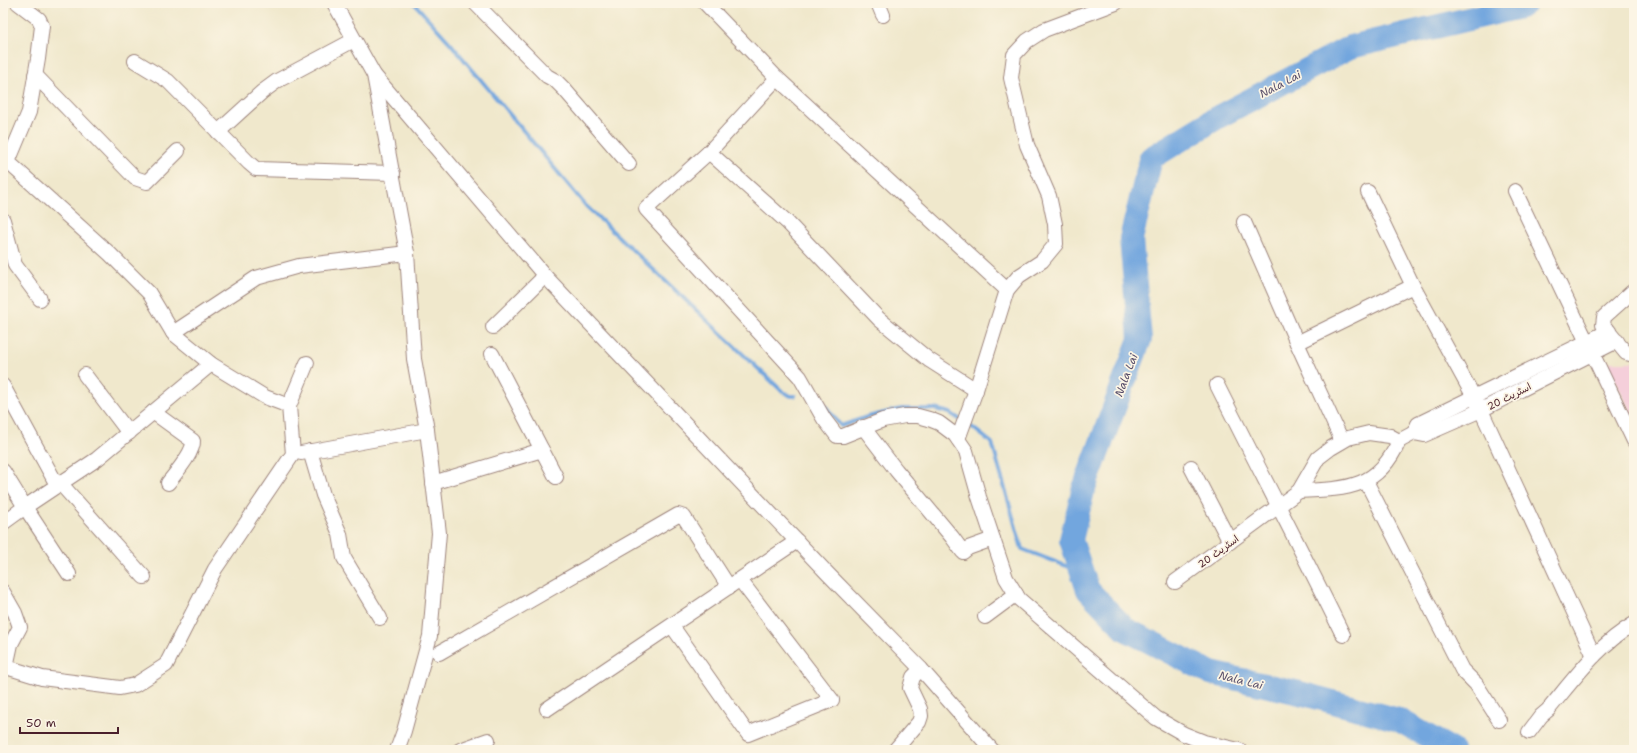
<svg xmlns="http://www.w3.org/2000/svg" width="1637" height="753" viewBox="0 0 1637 753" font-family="'Shantell Sans','Playpen Sans Arabic',sans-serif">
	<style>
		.built { fill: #f5cfda }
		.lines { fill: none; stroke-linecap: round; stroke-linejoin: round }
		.stream { stroke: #72a6de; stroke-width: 4 }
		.river { stroke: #72a6de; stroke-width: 24 }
		.street-casing { stroke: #9d847c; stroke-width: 16 }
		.street { stroke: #fff; stroke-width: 14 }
		.labels { text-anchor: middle; stroke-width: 3.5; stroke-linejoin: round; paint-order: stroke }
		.street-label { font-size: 10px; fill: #4a1f2b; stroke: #fcf5e5 }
		.water-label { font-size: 11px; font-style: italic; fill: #584e6a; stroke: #fcf5e5 }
	</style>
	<rect width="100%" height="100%" fill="#fcf5e5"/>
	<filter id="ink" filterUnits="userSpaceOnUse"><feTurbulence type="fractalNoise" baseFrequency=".025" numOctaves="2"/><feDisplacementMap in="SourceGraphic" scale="8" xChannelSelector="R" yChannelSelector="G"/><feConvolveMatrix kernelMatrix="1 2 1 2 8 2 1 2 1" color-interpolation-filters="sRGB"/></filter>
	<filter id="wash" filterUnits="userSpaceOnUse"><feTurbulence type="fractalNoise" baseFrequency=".012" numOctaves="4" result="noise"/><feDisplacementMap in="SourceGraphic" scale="16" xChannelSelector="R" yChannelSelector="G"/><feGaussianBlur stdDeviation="0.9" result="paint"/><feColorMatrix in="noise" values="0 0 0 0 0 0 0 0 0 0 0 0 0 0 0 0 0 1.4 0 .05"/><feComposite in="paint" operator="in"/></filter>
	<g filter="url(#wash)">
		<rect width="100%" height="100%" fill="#f0e8cc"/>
		<!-- built -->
		<path class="built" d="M1606,362H1634V420L1629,408Z"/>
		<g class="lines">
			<!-- stream -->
			<g class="stream">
				<path d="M414,3L451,44L586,206L783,392L791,396H795"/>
				<path d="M822,402L841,426L867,417L902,409H935L950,413L973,428L992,443L1022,549L1082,572"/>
			</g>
			<!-- river -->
			<path class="river" d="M1452,750L1399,720L1300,693L1211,673L1125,629L1088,590L1071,540L1083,491L1140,339L1131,239L1151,158L1218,117L1350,47L1520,7L1525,3"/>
		</g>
	</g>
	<g filter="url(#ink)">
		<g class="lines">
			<!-- street casing -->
			<g class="street-casing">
				<g id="street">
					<path d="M334,3L374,75L407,253L414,359L427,430L439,533L430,636L404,731L397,750"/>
					<path d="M475,3L547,76L556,81L564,89L629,164"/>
					<path d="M705,3L777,78L1007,290"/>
					<path d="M878,3L883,15"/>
					<path d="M135,61L168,81L249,163L256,169L393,173"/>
					<path d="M35,75L135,178L147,182L178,151"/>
					<path d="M374,75L545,276L828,574L921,669L992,750"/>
					<path d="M777,78L709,152L646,209L800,377L824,419L837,436H843L883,420L905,416H918L929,419L939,423L955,435L966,451L979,497L1006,578L1019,599L1156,718L1184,734L1204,742L1239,750"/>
					<path d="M218,132L262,92L277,81L354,40"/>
					<path d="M709,152L787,222L879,319L929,360L976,390"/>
					<path d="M1515,191L1634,441"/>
					<path d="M1368,192L1413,286L1481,410L1594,656"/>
					<path d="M3,220L15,265L40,299"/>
					<path d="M1244,222L1297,343L1342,441"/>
					<path d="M1634,292H1632L1604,317L1603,325L1626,353L1630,354L1634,352"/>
					<path d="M493,327L545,276"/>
					<path d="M173,333L256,278L299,266L407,253"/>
					<path d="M1297,343L1413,286"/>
					<path d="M492,354L556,477"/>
					<path d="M85,375L129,433"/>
					<path d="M1217,385C1259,469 1302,551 1343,635"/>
					<path d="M3,386L57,485"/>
					<path d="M289,406L307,363"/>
					<path d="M153,412L193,441C194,452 175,474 168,483"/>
					<path d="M863,427L896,470L952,537L963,552L968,548L993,539"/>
					<path d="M1414,433L1418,424L1609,331"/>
					<path d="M958,439L976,390L1007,290L1019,276L1042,261L1056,244L1055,224L1049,196L1027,145L1011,78L1014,55L1027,41L1044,30L1116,3"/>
					<path d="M310,451L323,495L340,534L344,558L380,618"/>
					<path d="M301,453L427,430"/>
					<path d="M1191,467L1230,542"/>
					<path d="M3,471L25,507L69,574"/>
					<path d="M1366,481L1462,670L1476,684L1499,720"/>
					<path d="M60,483L144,577"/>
					<path d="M433,483L542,450"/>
					<path d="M1299,491C1347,489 1378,489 1399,441L1414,433L1424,435L1481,410L1617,341"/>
					<path d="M3,523L25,507L97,459L211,364"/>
					<path d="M1175,582L1299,491L1318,458L1331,448L1348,438L1369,433L1390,436L1399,441"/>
					<path d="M3,592L15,613L20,627L11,644L6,667"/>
					<path d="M985,617L1016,594"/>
					<path d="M672,626L748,734L832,700L740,580"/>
					<path d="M439,653L678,515L684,517L729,587"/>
					<path d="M3,666L42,678L120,688L135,685L166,665L215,569L293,454L289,406L265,397L211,364L173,333L149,293L110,254L8,162L29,112L38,59L42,26L39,19L18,3"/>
					<path d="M547,709L797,541"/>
					<path d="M1529,732L1541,716L1548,710C1574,679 1599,644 1634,624"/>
					<path d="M460,750L488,740"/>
					<path d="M895,750L919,722L921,716L920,709L910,688L913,677L921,669"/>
				</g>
			</g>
			<!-- street -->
			<use href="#street" class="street"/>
		</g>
	</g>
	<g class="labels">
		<!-- street labels -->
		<g class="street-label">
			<text transform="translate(1509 396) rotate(-27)" y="4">اسٹریٹ 20</text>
			<text transform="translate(1218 551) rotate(-36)" y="4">اسٹریٹ 20</text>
		</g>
		<!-- water labels -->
		<g class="water-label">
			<text transform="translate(1280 84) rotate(-28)" y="4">Nala Lai</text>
			<text transform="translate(1126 375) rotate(-69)" y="4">Nala Lai</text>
			<text transform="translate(1241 680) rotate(14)" y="4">Nala Lai</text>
		</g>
	</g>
	<!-- margin -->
	<rect width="1637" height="753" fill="none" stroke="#fcf5e5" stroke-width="16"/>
	<!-- scale -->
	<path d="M20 727v6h98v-6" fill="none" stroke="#4a1f2b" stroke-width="2"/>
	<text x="26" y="727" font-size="12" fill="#4a1f2b" stroke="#fcf5e5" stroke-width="3" paint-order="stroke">50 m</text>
</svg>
